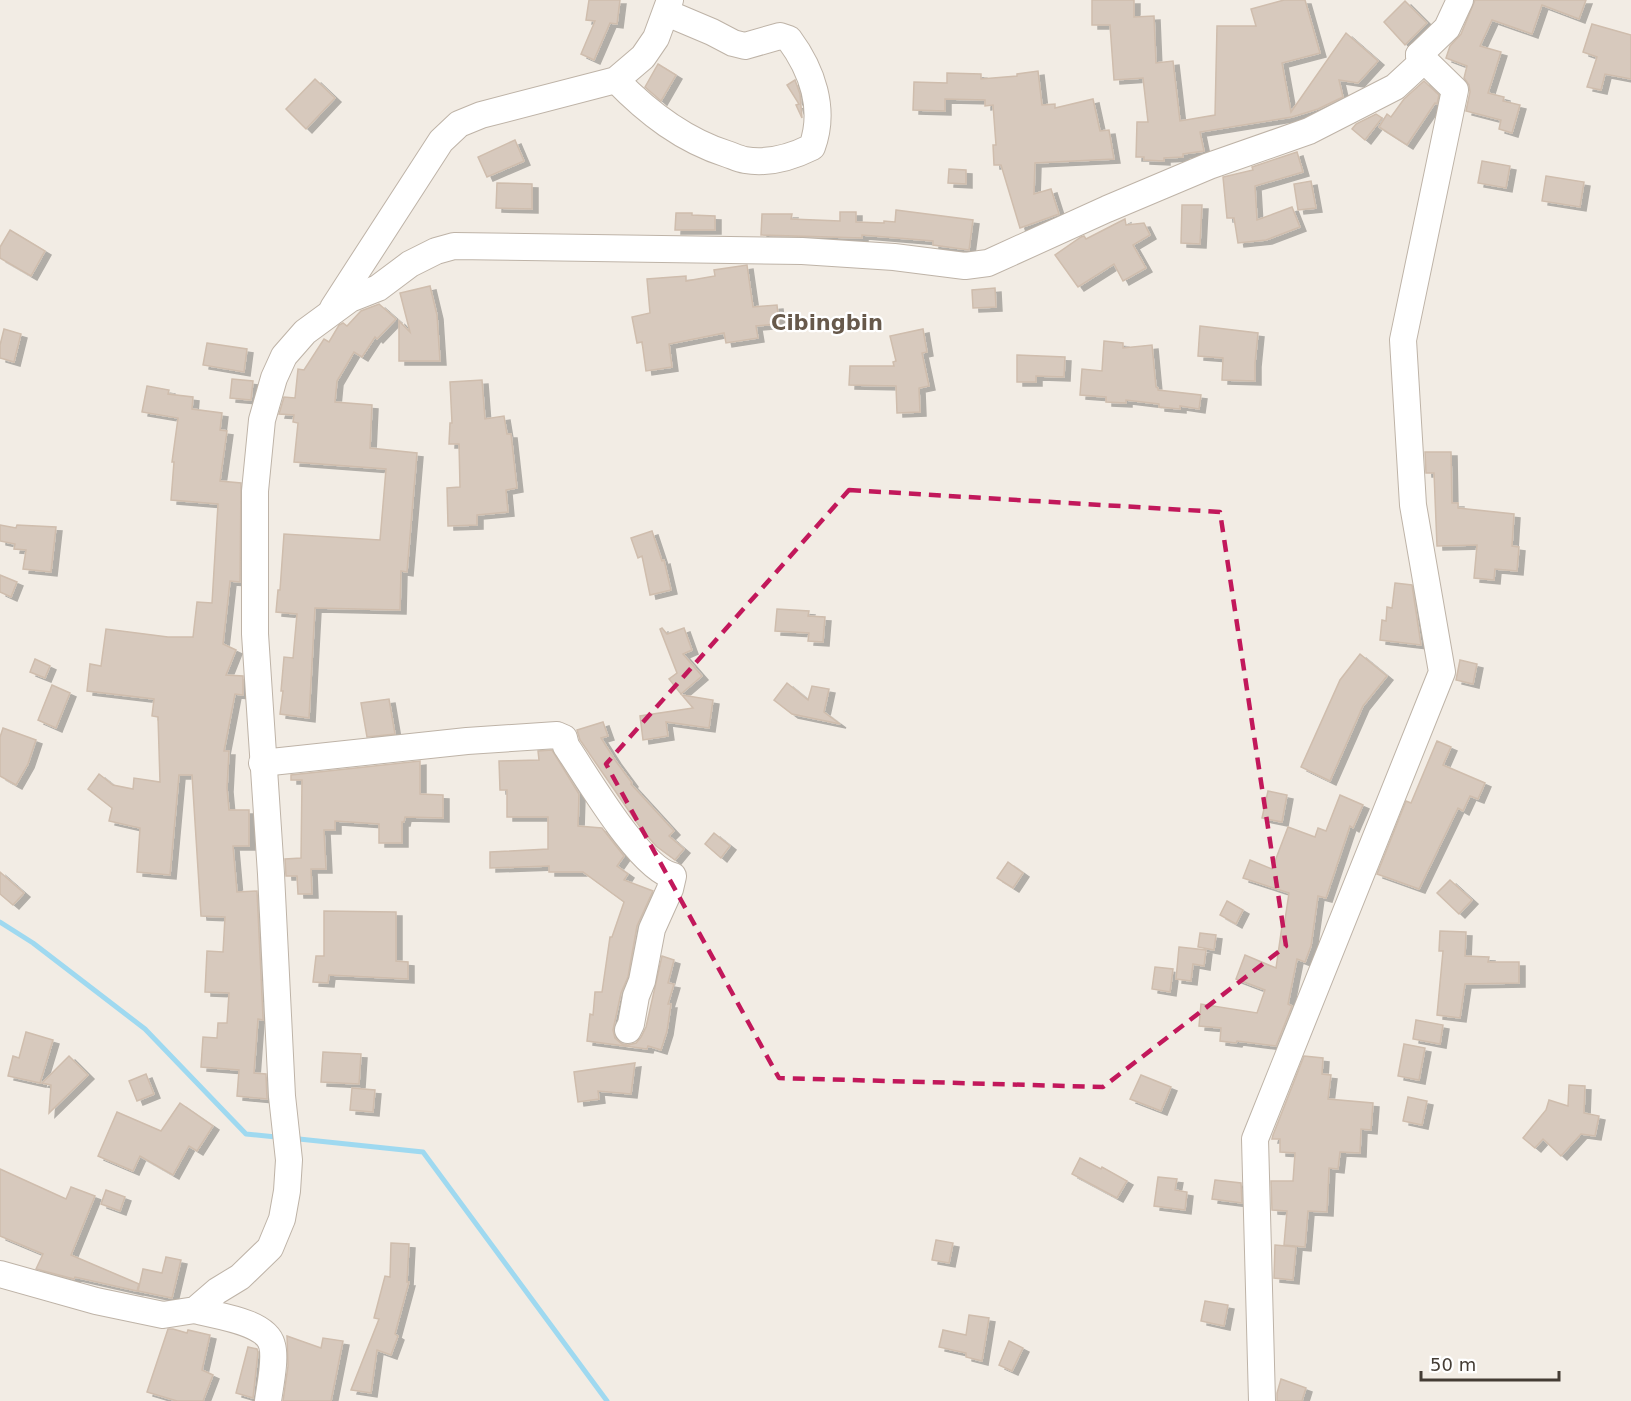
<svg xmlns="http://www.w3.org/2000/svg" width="1631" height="1401" viewBox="0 0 1631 1401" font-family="'DejaVu Sans',sans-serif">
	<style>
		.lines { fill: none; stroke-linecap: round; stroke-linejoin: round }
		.stream { stroke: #9fd9f0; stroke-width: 5 }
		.building { fill: #d7c9bd; stroke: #cfbdad; stroke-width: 1.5; filter: url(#shadow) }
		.minor-casing { stroke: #beb3a7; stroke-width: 28 }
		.minor { stroke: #fff; stroke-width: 26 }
		.marked { fill: none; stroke: #c2185b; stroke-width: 4.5; stroke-dasharray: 12 8; stroke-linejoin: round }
		.labels { text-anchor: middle; stroke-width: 4.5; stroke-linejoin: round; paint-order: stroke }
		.quarter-label { font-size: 21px; font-weight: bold; fill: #67594b; stroke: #fff }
	</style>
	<defs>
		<filter id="shadow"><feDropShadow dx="6" dy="4" stdDeviation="0" flood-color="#0004"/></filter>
	</defs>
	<rect width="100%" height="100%" fill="#f2ece4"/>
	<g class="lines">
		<!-- stream -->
		<g class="stream">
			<path d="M0,922L33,943L145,1029L246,1134L276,1137"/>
			<path d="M299,1139L423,1152L607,1401"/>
		</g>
	</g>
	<!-- building -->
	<g class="building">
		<path d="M589,0H620L617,24L610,23L594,60L581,54L595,21L586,20Z"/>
		<path d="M1092,0H1134V17L1154,16L1156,63L1173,61L1180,121L1215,115L1217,26H1256L1251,9L1284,0H1305L1320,53L1282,63L1291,112L1346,33L1378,61L1358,83L1339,80L1343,97L1318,109L1292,117L1200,132L1204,151L1183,154V157L1164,158V161L1144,160V157H1136L1137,122H1148L1143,78L1114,80L1110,25H1092Z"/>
		<path d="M1475,0H1586L1579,19L1542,5L1532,34L1492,20L1480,46L1501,52L1488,93L1504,97L1503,101L1520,105L1512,133L1499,129L1501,120L1466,111L1470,92L1469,85L1464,78L1467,66L1446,58L1450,46L1461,34Z"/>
		<path d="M1405,1L1427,23L1405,45L1384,22Z"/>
		<path d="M1592,24L1631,35V79L1605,74L1601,90L1587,87L1597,57L1583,52Z"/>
		<path d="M658,64L676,75L661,101L645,87Z"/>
		<path d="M1038,71L1042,105L1055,104V108L1093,99L1100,131L1109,130L1114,159L1035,163L1034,194L1051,189L1059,214L1020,228L1001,165H994L993,145H996L993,105L985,106V100L945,99V111L913,110L914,82L947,83V73L981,74V79L1017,76V74Z"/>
		<path d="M315,79L335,98L306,129L286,109Z"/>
		<path d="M795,80L800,94L802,118L796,105L799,104L787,85Z"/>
		<path d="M1424,81L1439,95L1437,104L1435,103L1407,145L1379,127L1387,114L1391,117L1404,99Z"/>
		<path d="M1376,114L1382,118L1365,140L1352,129L1356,124Z"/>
		<path d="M515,140L524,161L487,177L478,157Z"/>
		<path d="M1297,152L1303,172L1255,186L1257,220L1292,207L1300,227L1266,240L1238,243L1234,218H1227L1223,177L1253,170L1252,167Z"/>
		<path d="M1482,161L1510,166L1506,188L1478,183Z"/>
		<path d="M949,169L966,170V184L948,183Z"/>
		<path d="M1546,176L1584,182L1580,207L1542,201Z"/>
		<path d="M1311,181L1316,208L1298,210L1294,184Z"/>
		<path d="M497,183L532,184V209L496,208Z"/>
		<path d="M1182,205H1202L1200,244L1181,243Z"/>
		<path d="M896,210L973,220L969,250L933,245V241L862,235V238L761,235L762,214H792L791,219L840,221V212H856V222L884,223V221L895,222Z"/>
		<path d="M676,213H692V215L715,216V230H675Z"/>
		<path d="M1125,219L1126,225L1144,223L1150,235L1133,245L1146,268L1123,281L1114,264L1078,287L1055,255L1081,237L1084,236L1086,239Z"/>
		<path d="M10,230L45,251L31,276L0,258V247Z"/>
		<path d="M747,265L753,307L777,305L779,324L756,326L758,338L726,343L724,333L669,344L672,367L646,371L642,342L637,343L632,317L650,313L647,279L686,276V281L715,276L714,270Z"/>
		<path d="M430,286L437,315L440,361H399V321L410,332L400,293Z"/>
		<path d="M995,288L996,307L973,308L972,290Z"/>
		<path d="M379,304L396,319L377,339L375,337L362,357L354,352L337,381L335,402L372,405L370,448L417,453L407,572L401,571L400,610L315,608L309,718L280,714L283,691H281L284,657L293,658L297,614L276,612L278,590H280L284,534L380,540L386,469L294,462L298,423L293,422L294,415L279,414L284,397L295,398L298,369L304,370L324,339L329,342L339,325L343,323L347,326L361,311Z"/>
		<path d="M1200,326L1258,333L1255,363V381L1222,380L1223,358L1198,356Z"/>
		<path d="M4,329L21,334L14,362L0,358V345Z"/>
		<path d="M923,329L927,352L922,353L929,386L919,388L920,412L897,413L896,386L849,385L850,366H894L893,362L896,361L890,336Z"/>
		<path d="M1104,341L1123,343V348L1152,345L1156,387L1158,388V390L1201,395L1199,409L1180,406V409L1159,407V404L1126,400V403L1106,402V397L1080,395L1082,369L1102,371Z"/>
		<path d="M207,343L247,349L244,372L203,365Z"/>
		<path d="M1017,355L1065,357L1064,377L1036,376V382H1017Z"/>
		<path d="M232,379L253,381L251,400L230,398Z"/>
		<path d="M482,380L485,419L504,416L507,434H511L517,488L506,490L508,512L477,515V525L448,526L447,488L460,487L459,444H449L450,423H452L450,382Z"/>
		<path d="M147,386L169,390L168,394L193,397L192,409L222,413L220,430L227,431L220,481L241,483L240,582L230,581L223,644L236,650L226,675L243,676V695L235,694L224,751H229L227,788L229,810H249V846H233L237,892L257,891L263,1017V1020L258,1019L254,1073L266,1074L267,1099L237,1096L239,1070L201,1067L203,1037L217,1038L218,1023H227L229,993L205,992L207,951L223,952L225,917L201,916L192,775H179L170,875L137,872L140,828L109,821L112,808L88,789L99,774L113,785L133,789L134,778L160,782L158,717L152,716L154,699L87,691L90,664L101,666L106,629L168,637H193L197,602L212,603L218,504L171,500L174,462H172L178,418L142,412Z"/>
		<path d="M1425,452H1451L1452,503H1458V508L1514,514L1512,546L1519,547L1517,571L1495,569L1494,580L1474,578L1477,545L1437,546L1434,473H1426Z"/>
		<path d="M0,525L16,528L17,525L56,527L51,572L23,569L26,550L14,549L15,544L0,541Z"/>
		<path d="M652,531L662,561L664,560L671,590L650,595L642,556L638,558L631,538Z"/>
		<path d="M0,575L17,582L11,597L0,592Z"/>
		<path d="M1395,583L1412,585L1421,645L1380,640L1382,620L1386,621L1387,607L1392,608Z"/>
		<path d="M777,609L809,611L808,616L825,617L823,642L808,641L809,633L775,631Z"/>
		<path d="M662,628L667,634L684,628L692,650L683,654L702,676L681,694L669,679L677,673L660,629Z"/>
		<path d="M1360,654L1387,676L1363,706L1330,781L1301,767L1340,680Z"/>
		<path d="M35,659L50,666L45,678L30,672Z"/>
		<path d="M1460,660L1477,664L1473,684L1456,680Z"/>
		<path d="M787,683L808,700L812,686L829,689L824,712L840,724L792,714L774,700Z"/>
		<path d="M52,685L70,693L56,728L38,720Z"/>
		<path d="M682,695L713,700L709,728L666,722L668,736L643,740L640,716L693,708Z"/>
		<path d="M389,699L395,734L367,737L361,703Z"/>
		<path d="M603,722L608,736L601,738L615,760L632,783L631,784L674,831L669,836L684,849L675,860L656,846L642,830L580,740L577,730Z"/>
		<path d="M3,728L36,740L28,764L16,785L0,776V737Z"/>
		<path d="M1437,741L1451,747L1443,765L1485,783L1478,799L1470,796L1463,811L1458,808L1419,889L1377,874L1406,801L1411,803Z"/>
		<path d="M552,750L579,794L578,826L602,828L624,856L617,866L628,874L624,880L653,891L637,926L628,977L621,993L613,1030L615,1038L622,1044L628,1045L636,1043L641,1037L646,1027L662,956L674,960L668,983L674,984L668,1004H671L667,1031L661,1050L648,1046L647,1049L587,1041L590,1014L593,1015L595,992H602L610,937H612L624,902L583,872H549V866L490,868V852L548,849V817H507V790H500L499,761L539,760L538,751Z"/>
		<path d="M420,761V794L443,795V818L405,817L404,822H402V843H379V824L335,821V830H324L326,869H311L312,894H298L297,876H286L285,859L301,858L302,780H291V775Z"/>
		<path d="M1268,791L1287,795L1282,822L1262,818Z"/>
		<path d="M1340,795L1363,805L1353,828L1350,826L1326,898L1318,896L1311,946L1305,962L1297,959L1288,1004L1292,1006L1276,1046L1237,1041L1236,1043L1220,1041L1221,1028L1199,1026L1201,1004L1257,1013L1265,990L1236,979L1245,955L1276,968L1282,926H1284L1289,893L1243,878L1250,860L1272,869L1288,827L1315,837L1318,828L1326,831Z"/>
		<path d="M714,833L730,846L721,858L705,844Z"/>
		<path d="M1008,862L1023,873L1013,888L997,878Z"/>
		<path d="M0,872L24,893L13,905L0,894Z"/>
		<path d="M1450,880L1472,900L1459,914L1437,893Z"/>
		<path d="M1227,901L1243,910L1236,924L1220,915Z"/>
		<path d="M324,911L396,912V961L408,962V979L329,975L328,983L313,982L316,956H324Z"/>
		<path d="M1440,931L1466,932L1465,956L1489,957L1488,962H1519V983L1465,984L1460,1018L1437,1015L1443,951H1439Z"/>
		<path d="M1200,933L1216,935L1214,950L1198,947Z"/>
		<path d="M1179,947L1206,950L1204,966L1193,964L1191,981L1176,979Z"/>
		<path d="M1155,967L1173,969L1170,992L1152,989Z"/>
		<path d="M1416,1020L1443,1025L1440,1044L1413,1039Z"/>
		<path d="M26,1032L53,1040L40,1083L8,1076L13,1056L19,1058Z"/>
		<path d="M1404,1044L1425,1048L1419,1080L1398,1076Z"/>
		<path d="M323,1052L361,1054L359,1084L321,1082Z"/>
		<path d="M69,1056L88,1075L49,1113L51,1085L42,1083Z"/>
		<path d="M1304,1056L1323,1058L1322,1074L1331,1075L1328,1099L1373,1103L1371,1130L1361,1129L1360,1153L1340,1152L1338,1169L1329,1168L1327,1212L1308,1211L1305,1247L1284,1245L1287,1211L1272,1210L1271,1181H1293L1295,1153L1280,1152V1139H1272L1273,1135Z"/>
		<path d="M635,1063L631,1094L598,1091L599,1099L578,1102L574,1072Z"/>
		<path d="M146,1074L154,1094L137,1101L129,1081Z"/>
		<path d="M1141,1075L1171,1087L1161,1111L1130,1099Z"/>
		<path d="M1569,1085L1585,1086L1584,1113L1599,1116L1595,1136L1581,1134L1561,1156L1543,1139L1535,1148L1523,1138L1546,1110L1549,1100L1568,1106Z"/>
		<path d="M352,1088L375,1090L373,1112L350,1110Z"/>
		<path d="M1408,1097L1427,1101L1422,1125L1403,1121Z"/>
		<path d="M180,1103L213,1126L197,1151L189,1146L173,1175L140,1156L133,1171L98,1156L117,1112L161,1131Z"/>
		<path d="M1080,1158L1101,1169L1102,1167L1127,1181L1117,1198L1072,1174Z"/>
		<path d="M0,1169L66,1199L71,1187L95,1196L71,1255L139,1284L137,1291L75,1277L74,1279L36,1269L43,1254L0,1236Z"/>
		<path d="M1158,1177L1177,1179L1175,1190L1187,1192L1185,1210L1154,1206Z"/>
		<path d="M1215,1180L1241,1183L1242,1203L1212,1199Z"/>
		<path d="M106,1190L125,1197L120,1211L101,1204Z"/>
		<path d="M936,1240L953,1243L949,1263L932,1260Z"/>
		<path d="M391,1243L409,1244L407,1282H409L395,1334L398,1336L391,1355L377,1350L371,1393L351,1390L379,1319L374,1318L385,1276L390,1277Z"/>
		<path d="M1275,1245L1296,1247L1293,1280L1274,1278Z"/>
		<path d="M166,1257L181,1260L172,1298L138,1291L143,1269L162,1273Z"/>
		<path d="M1205,1301L1228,1305L1224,1326L1201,1321Z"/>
		<path d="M969,1315L989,1318L982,1361L966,1357V1353L939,1347L943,1330L966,1335Z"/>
		<path d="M168,1329H173L187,1333L188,1330L210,1335L202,1370L213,1375L203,1401H177L147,1392Z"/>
		<path d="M287,1336L321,1348L323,1338L343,1341L331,1401H283L288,1366Z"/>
		<path d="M1009,1341L1023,1348L1012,1371L999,1365Z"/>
		<path d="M248,1347L257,1349L258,1352L253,1398L236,1393Z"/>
		<path d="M1281,1379L1306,1388L1302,1401H1277V1393Z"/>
	</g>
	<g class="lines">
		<!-- minor casing -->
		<g class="minor-casing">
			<g id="minor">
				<path d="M616,80C648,113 683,140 727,154C733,156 739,159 745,160C768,164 792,157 812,147C826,109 812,70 789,39L780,36L745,46L733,43L712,32L667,13"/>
				<path d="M333,308L441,141L459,124L481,115L616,80L643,57L656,38L670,0"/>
				<path d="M262,763L467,741L557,735L564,738L566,746C586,775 640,869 673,876L670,889L652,929L642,981L636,996L631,1024L628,1030"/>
				<path d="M0,1274L96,1301L163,1315L195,1310L217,1291L240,1277L270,1248L282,1219L287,1191L289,1160L282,1096L271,874L255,634V491L262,420L274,378L284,356L305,332L350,299L378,288L410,264L436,251L454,246L802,251L894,257L965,266L988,263L1107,209L1209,166L1309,131L1395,87L1421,63L1419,55L1447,28L1460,0"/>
				<path d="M195,1310C216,1316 266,1321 272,1345C276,1359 270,1386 268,1401"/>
				<path d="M1262,1401L1255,1139L1442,672L1413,505L1403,340L1455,90L1419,55"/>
			</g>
		</g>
		<!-- minor -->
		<use href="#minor" class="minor"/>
	</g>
	<!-- marked area -->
	<path class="marked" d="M849,490L1220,512L1286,946L1103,1087L779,1078L606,764Z"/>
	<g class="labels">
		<!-- quarter labels -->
		<g class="quarter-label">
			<text x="827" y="330">Cibingbin</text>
		</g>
	</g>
	<!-- scale -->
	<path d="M1421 1371v9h138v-9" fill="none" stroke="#443c34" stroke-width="3"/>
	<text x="1430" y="1371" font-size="18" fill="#443c34" stroke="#ffffff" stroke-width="4.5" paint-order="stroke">50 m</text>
</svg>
